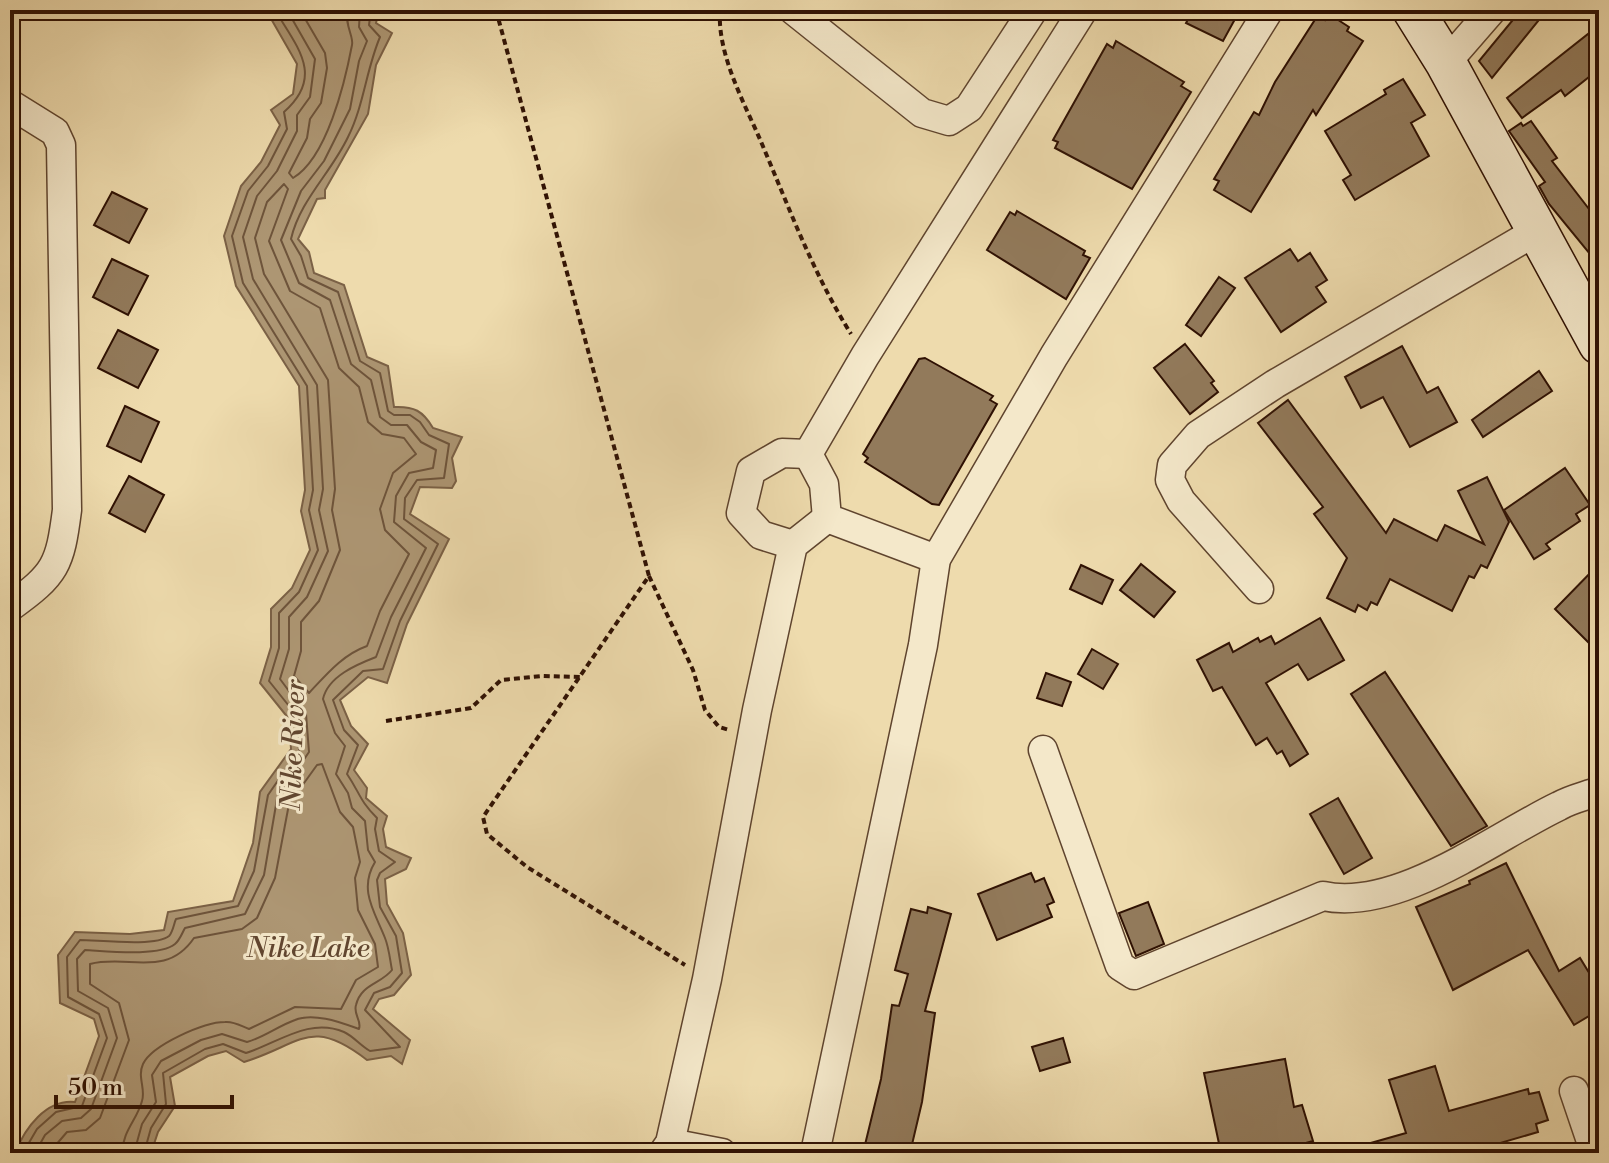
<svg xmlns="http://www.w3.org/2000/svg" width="1609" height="1163" viewBox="0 0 1609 1163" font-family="'Libre Bodoni',serif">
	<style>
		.water { fill: #ad9673; stroke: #7b6146; stroke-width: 2 }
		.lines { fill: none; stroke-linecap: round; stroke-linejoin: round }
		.shore { stroke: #6e543b; stroke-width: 2 }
		.building { fill: #927a5b; stroke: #2f1103; stroke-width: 2 }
		.street-casing { stroke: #5f442e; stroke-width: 31 }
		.secondary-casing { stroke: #2f1103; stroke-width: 43 }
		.path { stroke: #2f1103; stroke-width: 4; stroke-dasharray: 6 4; stroke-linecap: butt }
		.street { stroke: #f4e8ca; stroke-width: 28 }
		.secondary { stroke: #f4e8ca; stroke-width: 40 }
		.labels { text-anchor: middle; stroke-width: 6; stroke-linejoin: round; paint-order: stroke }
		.water-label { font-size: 28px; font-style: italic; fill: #614630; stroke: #f4e8ca }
	</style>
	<rect width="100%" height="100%" fill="#eedbad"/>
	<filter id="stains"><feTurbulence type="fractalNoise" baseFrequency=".0025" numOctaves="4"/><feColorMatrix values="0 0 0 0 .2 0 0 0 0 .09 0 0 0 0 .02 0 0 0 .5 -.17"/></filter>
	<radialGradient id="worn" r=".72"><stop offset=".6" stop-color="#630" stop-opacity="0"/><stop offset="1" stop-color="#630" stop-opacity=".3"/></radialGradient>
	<!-- water -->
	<path class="water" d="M266,10H379L376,23L392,33L376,65L368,114L325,190V198L317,199L298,239L309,252L314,273L344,285L367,357L388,366L394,407C414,406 423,411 433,428L462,437L452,458L456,481L452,488L420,487L410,514L449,539L407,624L387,683L368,677L340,700L351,726L368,744L354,770L367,788L366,798L387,816L383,829L386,847L411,858L406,869L385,879L387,904L403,933L411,975L394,995L379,999L373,1009L410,1040L402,1064L391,1056L367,1060C310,1016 302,1044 244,1062L226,1051L208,1056L170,1077L175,1106L158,1132L151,1153H15C25,1128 46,1099 75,1102L99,1036L94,1019L60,1003L58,955L75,932L130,934L164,930L168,912L233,901L253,843L260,792L291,749L289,719L260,683L271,647V609L292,588L310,550L301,511L305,490L299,386L236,286L224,236L241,186L261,162L280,125L271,110L293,94L297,64Z"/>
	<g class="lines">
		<!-- shore -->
		<g class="shore">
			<path d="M300,10L325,53L327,68L321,103L310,119L307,138L289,173L293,178C327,158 345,82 352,45C354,36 344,25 348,10"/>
			<path d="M284,184L288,189L269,241L290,291L320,308L339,368L359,387L368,422L382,434L404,438L416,454L393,473L380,509L385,530L409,554L380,611L367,646C342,655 326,675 309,693L294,676L301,651V622L319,601L340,550L332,510L335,489L328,380L264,274L255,238L267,202Z"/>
			<path d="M23,1153L37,1129L56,1112L82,1106L107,1038L99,1014L68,997L67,957L80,940C98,940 156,947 169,936C173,932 174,923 176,919L238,906L254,871L268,795L299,750L297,716L269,681L279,648V613L299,592L318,550L309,510L313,490L307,386L243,283L232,236L248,191L268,166L287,129L284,112C325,76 297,47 275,10"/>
			<path d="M35,1153L45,1135L62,1121L81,1118L91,1109L117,1038L108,1008L78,991L77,959L85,950C106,951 159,957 175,944C180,940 182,933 185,928L245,914L264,875L277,799L309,752L306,714L280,679L289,649V617L307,597L328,551L319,510L323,489L317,385L253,279L243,237L257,196L277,171L297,131V115L310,97L315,59L287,10"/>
			<path d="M49,1153L67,1132L86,1130L100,1118L129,1040L119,1003L90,984V964C128,954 166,979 194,938L242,929L257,918L275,878L289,804L317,765L322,764L340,812L353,827L360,862L355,878L358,910L375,944L378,967L356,980L341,1009L295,1007L249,1029C241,1026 234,1021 225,1022C204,1022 152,1045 143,1064C137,1077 146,1089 142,1101C137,1120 123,1130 122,1153"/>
			<path d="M134,1153L142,1124L156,1102L152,1075L161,1061L201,1040L222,1034L247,1042C265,1037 278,1026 295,1020C314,1012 342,1023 359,1029C362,1020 353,1015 356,1005C361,984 381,984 392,970C390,960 389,948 385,938C375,912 358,890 375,862L368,850L365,821L352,808L348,793L336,774L345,746L335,733L323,699C328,676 358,664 376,657L391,617L426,548L394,522L396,496L409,473L433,468L436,450L421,442L407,425H391L380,417L371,380L351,364L330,300L299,283L281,240L301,191L324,161L350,109L359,61L367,41L359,27L360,10"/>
			<path d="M144,1153L151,1128L166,1104L163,1073L205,1049L223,1044L246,1053C278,1043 309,1017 344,1032C353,1036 361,1046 370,1051L400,1047L365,1010L374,993L390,987L402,973L396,936L380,907L377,880L380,873L395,862L379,851L375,829L377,818C359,800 360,793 347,774L358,745L344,730L333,700L363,671L383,669L400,621L438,544L404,519L405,498L417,480L444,478L449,444L429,435L420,422L410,415H394L388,411L380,373L360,361L338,292L308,278L301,256L291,239C300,200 331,173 348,137C364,105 366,70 380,37L369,25L371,10"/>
		</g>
	</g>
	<!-- building -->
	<g class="building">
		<path d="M1193,10H1240L1223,41L1186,23Z"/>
		<path d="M1521,10H1547L1492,78L1479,61Z"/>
		<path d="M1329,14L1349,27L1347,31L1363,41L1316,115L1313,110L1251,212L1214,190L1219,181L1214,179L1254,112L1259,115L1275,82L1318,15L1325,20Z"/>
		<path d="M1588,34L1599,48V69L1565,96L1561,90L1522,118L1507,98Z"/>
		<path d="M1116,41L1184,82L1181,86L1191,92L1132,189L1055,148L1058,142L1053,140L1107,44L1113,48Z"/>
		<path d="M1403,79L1425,115L1411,123L1429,156L1355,200L1343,180L1351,175L1325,131L1386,94L1384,90Z"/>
		<path d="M1531,121L1557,158L1552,161L1599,222V265L1549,204L1539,186L1545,182L1509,131L1521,123L1523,126Z"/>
		<path d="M112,192L147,209L129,243L94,225Z"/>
		<path d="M1017,211L1085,251L1083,255L1090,258L1066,299L987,250L1010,212L1015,215Z"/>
		<path d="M1290,249L1298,261L1310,253L1327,280L1316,287L1326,302L1281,332L1245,278Z"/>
		<path d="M112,259L148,276L128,315L93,297Z"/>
		<path d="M1219,277L1235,288L1201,336L1186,325Z"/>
		<path d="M118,330L158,350L138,388L98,368Z"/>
		<path d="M1185,344L1214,381L1211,383L1218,392L1190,414L1154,368Z"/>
		<path d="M1402,346L1427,393L1438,387L1457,422L1410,447L1383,397L1361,408L1345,377Z"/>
		<path d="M925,358L993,396L990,400L997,404L939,505L932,504L865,462L868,458L863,454L919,359Z"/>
		<path d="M1539,371L1552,391L1483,437L1472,420Z"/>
		<path d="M1288,400L1386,533L1394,519L1437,541L1445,525L1484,544L1458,491L1487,477L1509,522L1487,568L1481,565L1474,578L1469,576L1452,611L1390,579L1377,605L1371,602L1367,610L1358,605L1355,612L1327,598L1347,558L1314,514L1323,507L1258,423Z"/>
		<path d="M125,406L159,422L141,462L107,446Z"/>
		<path d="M1565,468L1590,505L1576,514L1580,521L1546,544L1550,549L1534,559L1504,510Z"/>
		<path d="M129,476L164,495L145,532L109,513Z"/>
		<path d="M1141,564L1175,592L1154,617L1120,590Z"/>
		<path d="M1599,564V653L1555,609Z"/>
		<path d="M1081,565L1113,580L1102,604L1070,589Z"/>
		<path d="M1320,618L1344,660L1308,680L1298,664L1266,683L1308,754L1290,766L1282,751L1277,754L1267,738L1256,745L1222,687L1213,691L1197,660L1229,643L1233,652L1258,638L1260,642L1271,636L1275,644Z"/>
		<path d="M1092,649L1118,664L1103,689L1078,674Z"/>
		<path d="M1385,672L1487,826L1451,846L1351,694Z"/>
		<path d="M1046,673L1071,682L1062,706L1037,698Z"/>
		<path d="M1338,798L1372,858L1344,874L1310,814Z"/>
		<path d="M1506,863L1559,971L1580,958L1599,989V1010L1574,1025L1528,950L1453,990L1416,907L1470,884L1469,881Z"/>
		<path d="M1031,873L1035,882L1044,878L1054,902L1047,905L1052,917L997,940L978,894Z"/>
		<path d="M1148,902L1164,944L1136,956L1119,913Z"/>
		<path d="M928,907L951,914L925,1011L935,1013L922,1102L910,1153H863L881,1079L892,1005L899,1006L908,974L895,970L911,909L927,913Z"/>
		<path d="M1063,1038L1070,1062L1040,1071L1032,1047Z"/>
		<path d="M1285,1059L1294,1107L1302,1105L1313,1141L1270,1153H1221L1204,1073Z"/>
		<path d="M1435,1066L1449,1111L1528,1089L1529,1094L1539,1092L1548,1120L1536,1124L1538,1132L1466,1153H1354L1353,1148L1406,1133L1389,1080Z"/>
	</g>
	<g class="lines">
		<!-- street casing -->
		<g class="street-casing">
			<g id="street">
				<path d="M793,10L922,113L949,121L969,108L1033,10"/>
				<path d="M1446,63L1492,10"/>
				<path d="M10,104L55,132L61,145L67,510C60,565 56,574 10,607"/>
				<path d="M793,545L761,535L741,513L751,471L782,453L808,454"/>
				<path d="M936,559L827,518L824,484L808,454L865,356L1083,10"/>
				<path d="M1259,589L1181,501L1170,480L1172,465L1198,435L1275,384L1535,232"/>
				<path d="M1043,750L1120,966L1134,975L1323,896C1398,912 1494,837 1559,806C1571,799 1586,796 1599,791"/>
				<path d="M1574,1091L1595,1153"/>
				<path d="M670,1143L722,1153"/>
				<path d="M663,1153L670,1143L707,979L757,710L793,545L827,518"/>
				<path d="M815,1153L923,645L936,559L1054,356L1269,10"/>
			</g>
		</g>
		<!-- secondary casing -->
		<g class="secondary-casing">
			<path id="secondary" d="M1413,10L1446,63L1599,344"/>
		</g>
		<!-- path -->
		<g class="path">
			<path d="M496,10L649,576L483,817L487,834L527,867L685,965"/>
			<path d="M720,10C717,55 745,104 762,144C790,210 813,273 851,334"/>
			<path d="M649,576L693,670L705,710L719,727L729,730"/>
			<path d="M386,721L471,708L501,680L542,676L580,677"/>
		</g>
		<!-- street -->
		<use href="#street" class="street"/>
		<!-- secondary -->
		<use href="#secondary" class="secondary"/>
	</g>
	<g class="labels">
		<!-- water labels -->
		<g class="water-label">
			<text transform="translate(292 745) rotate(-88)" y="10">Nike River</text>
			<text x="308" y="957">Nike Lake</text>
		</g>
	</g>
	<!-- margin -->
	<rect width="1609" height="1163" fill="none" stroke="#eedbad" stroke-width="40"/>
	<rect x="12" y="12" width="1585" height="1139" fill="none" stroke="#2f1103" stroke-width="4"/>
	<rect x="20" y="20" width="1569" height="1123" fill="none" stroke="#2f1103" stroke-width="2"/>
	<!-- scale -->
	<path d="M56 1095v12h176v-12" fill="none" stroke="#2f1103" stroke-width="4"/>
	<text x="68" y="1095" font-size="24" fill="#2f1103" stroke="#f4e8ca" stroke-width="6" paint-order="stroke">50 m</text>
	<rect width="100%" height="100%" filter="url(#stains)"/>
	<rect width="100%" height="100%" fill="url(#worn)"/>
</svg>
